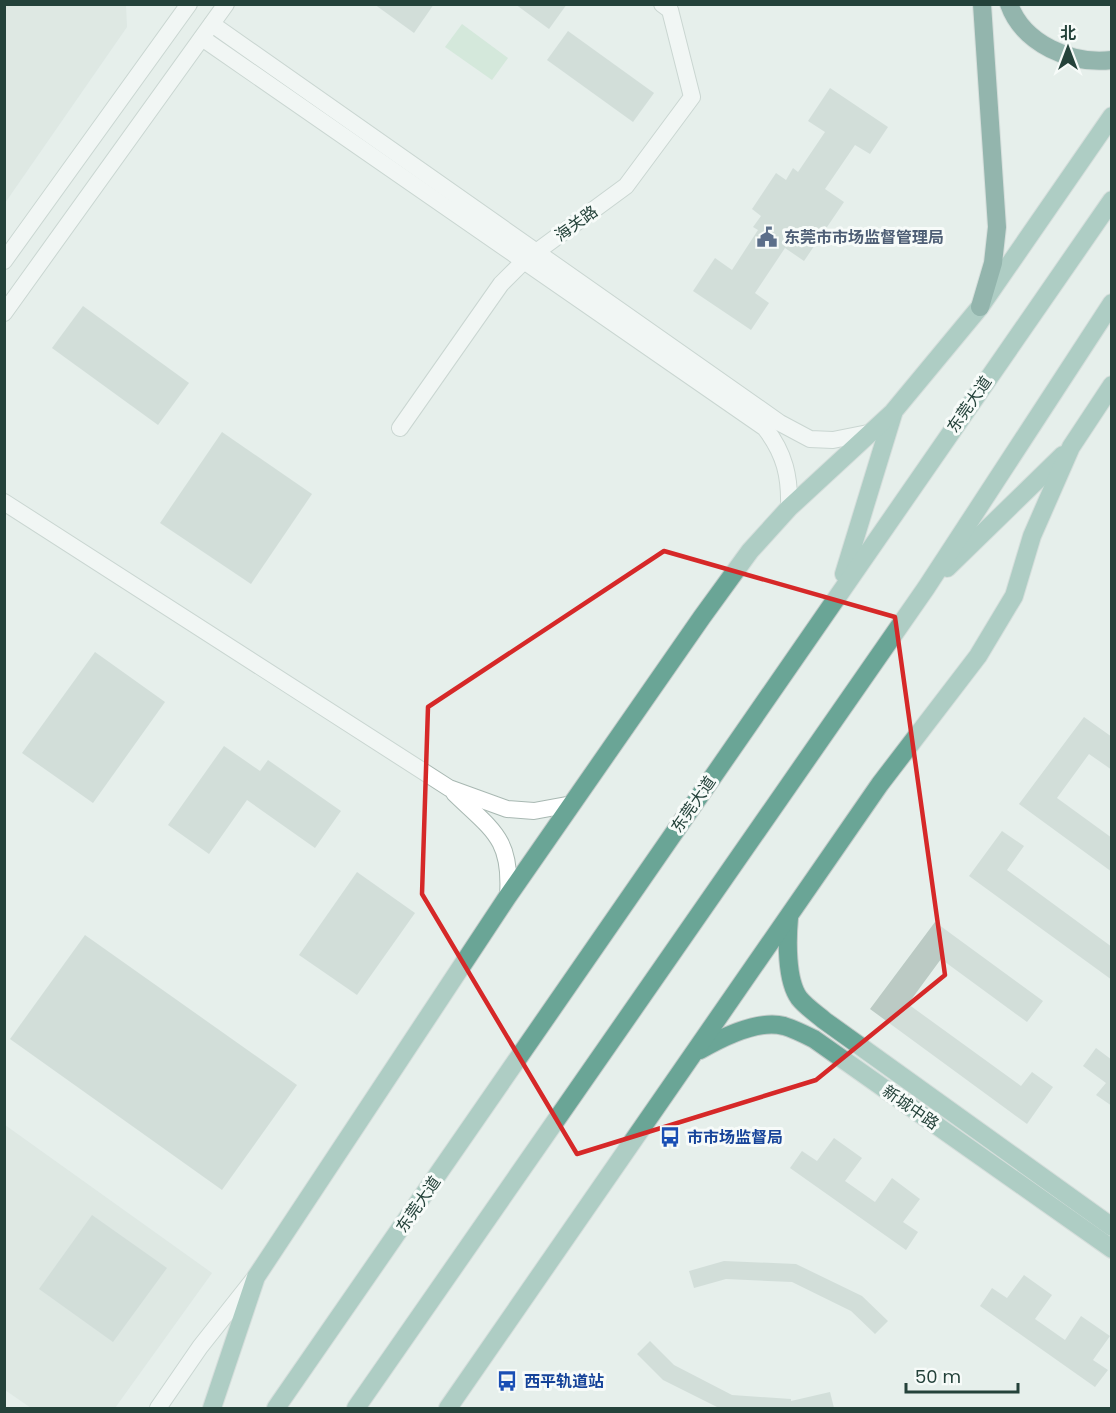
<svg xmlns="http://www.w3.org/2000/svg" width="1116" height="1413" viewBox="0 0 1116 1413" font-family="Poppins,'Noto Sans SC',sans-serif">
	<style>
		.built { fill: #d4dfda }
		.green { fill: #bfe0c8 }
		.building { fill: #bbcac4 }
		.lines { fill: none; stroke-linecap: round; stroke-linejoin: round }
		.minor-casing { stroke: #a8b8b2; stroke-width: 18 }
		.major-casing { stroke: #c2cac8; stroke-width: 20 }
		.highway-casing { stroke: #c2cac8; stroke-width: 20 }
		.minor { stroke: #fff; stroke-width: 16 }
		.major { stroke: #6aa596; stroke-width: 18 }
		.highway { stroke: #2f6f62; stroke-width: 18 }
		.marked { fill: none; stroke: #d62828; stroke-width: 4.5; stroke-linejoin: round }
		.labels { text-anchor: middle; stroke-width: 6; stroke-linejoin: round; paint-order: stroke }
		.street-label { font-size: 16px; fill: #24423a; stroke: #f7fbf9 }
		.service-label { font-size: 16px; font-weight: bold; fill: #4e5e75; stroke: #f7fbf9; text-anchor: start }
		.transit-label { font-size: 16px; font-weight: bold; fill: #164399; stroke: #f7fbf9; text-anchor: start }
	</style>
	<rect width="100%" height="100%" fill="#e6efeb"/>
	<!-- built -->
	<g class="built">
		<path d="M5,4L126,5L127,27L5,203Z"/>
		<path d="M5,1125L212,1273L115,1408H31L5,1390Z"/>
	</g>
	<!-- green -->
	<path class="green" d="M462,24L508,58L492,80L445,47Z"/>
	<!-- building -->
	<g class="building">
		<path d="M374,4H434L414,33Z"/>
		<path d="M515,4H567L549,29Z"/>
		<path d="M568,31L654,93L633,122L547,60Z"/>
		<path d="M830,88L888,127L870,154L855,145L825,189L844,202L804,261L785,248L755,293L769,303L751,330L693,291L715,258L732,270L758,230L753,227L761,216L752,209L776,173L786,180L793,168L798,172L825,132L808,121Z"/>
		<path d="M83,306L189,383L158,425L52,348Z"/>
		<path d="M222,432L312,494L251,584L160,523Z"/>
		<path d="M95,652L165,702L93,803L22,753Z"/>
		<path d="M1084,717L1112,737V770L1089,754L1057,798L1112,838V872L1019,804Z"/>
		<path d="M224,746L260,771L268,760L341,811L315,848L247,800L209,854L168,825Z"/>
		<path d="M1002,831L1024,846L1007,870L1112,947V980L969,876Z"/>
		<path d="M357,872L415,913L357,995L299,955Z"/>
		<path d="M935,922L1043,1001L1027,1022L941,959L908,1004L1021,1086L1032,1072L1053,1087L1027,1124L870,1009Z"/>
		<path d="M85,935L297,1085L222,1190L10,1039Z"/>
		<path d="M1096,1048L1112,1060V1106L1096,1095L1106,1083L1083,1066Z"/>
		<path d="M834,1138L862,1158L845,1181L875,1202L892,1178L920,1199L903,1222L918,1232L906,1250L790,1168L802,1151L817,1161Z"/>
		<path d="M92,1215L167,1268L113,1342L39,1289Z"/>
		<path d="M724,1261L796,1264L862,1296L888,1321L875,1334L851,1311L792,1282L726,1279L694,1288L689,1271Z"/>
		<path d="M1024,1275L1052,1295L1035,1319L1065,1340L1081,1316L1110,1336L1093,1360L1108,1370L1095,1387L980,1306L992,1288L1007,1298Z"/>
		<path d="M650,1341L674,1365L732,1395L791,1399V1401L830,1392L834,1408H719L663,1380L637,1354Z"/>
	</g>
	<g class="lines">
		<!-- minor casing -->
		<g class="minor-casing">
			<g id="minor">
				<path d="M212,24L780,423L810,439L833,440L873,432"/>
				<path d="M202,38L765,428C785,454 790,477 789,508"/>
				<path d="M4,261L189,4"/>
				<path d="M4,313L226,4"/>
				<path d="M400,428L501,284L524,261L626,186L692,97L670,10L662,4"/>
				<path d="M4,502L449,788L507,809L534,811L572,804"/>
				<path d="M454,793C492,830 512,838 508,896"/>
				<path d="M158,1408L200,1347L253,1280"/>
			</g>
		</g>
		<!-- major casing -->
		<g class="major-casing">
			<g id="major">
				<path d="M947,568L1063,455"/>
				<path d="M844,574L893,414"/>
				<path d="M789,918C787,939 786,980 799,998C806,1007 817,1014 825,1021L1112,1227"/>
				<path d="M700,1050C721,1038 758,1019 784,1026C794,1029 804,1034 814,1039L1112,1249"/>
				<path d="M212,1408L256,1277L508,896L702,617L750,551L789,508L893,412L980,307L1112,116"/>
				<path d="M276,1408L1112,200"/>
				<path d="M356,1408L926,588L1112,303"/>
				<path d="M448,1408L880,784L978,656L1014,596L1032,536L1071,447L1112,385"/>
			</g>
		</g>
		<!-- highway casing -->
		<g class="highway-casing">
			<g id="highway">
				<path d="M1009,4C1023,44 1072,65 1112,60"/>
				<path d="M980,307L993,263L997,227L982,4"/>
			</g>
		</g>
		<!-- minor -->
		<use href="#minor" class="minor"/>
		<!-- major -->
		<use href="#major" class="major"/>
		<!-- highway -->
		<use href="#highway" class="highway"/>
	</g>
	<!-- marked area -->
	<path d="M0 0H1116V1413H0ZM664,551L895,617L945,975L816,1080L577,1154L422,894L428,707Z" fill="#e6efeb" fill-opacity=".55" fill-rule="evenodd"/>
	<path class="marked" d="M664,551L895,617L945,975L816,1080L577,1154L422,894L428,707Z"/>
	<!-- icons -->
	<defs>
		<g id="civic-bare" transform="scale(1.62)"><path d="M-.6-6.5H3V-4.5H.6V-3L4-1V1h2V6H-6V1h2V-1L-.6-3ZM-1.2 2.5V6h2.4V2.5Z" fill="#5c6f8a" stroke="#f7fbf9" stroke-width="2.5" paint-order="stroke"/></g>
		<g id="bus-bare" transform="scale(1.62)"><path d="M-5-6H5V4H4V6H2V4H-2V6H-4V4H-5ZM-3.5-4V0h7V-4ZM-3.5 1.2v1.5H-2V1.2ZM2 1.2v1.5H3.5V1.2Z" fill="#1a4fb4" stroke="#f7fbf9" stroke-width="2.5" paint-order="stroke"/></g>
	</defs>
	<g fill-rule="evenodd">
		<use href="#civic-bare" x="767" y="237"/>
		<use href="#bus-bare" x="670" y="1137"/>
		<use href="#bus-bare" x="507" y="1381"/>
	</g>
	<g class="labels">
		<!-- street labels -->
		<g class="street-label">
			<text transform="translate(576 223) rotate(-36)" y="6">海关路</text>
			<text transform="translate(969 404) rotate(-55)" y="6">东莞大道</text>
			<text transform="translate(693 804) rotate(-55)" y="6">东莞大道</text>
			<text transform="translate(911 1107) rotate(35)" y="6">新城中路</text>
			<text transform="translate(418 1204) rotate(-55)" y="6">东莞大道</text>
		</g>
		<!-- service labels -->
		<g class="service-label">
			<text x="784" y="243">东莞市市场监督管理局</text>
		</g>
		<!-- transit labels -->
		<g class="transit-label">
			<text x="687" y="1143">市市场监督局</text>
			<text x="524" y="1387">西平轨道站</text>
		</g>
	</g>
	<!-- border -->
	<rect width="1116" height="1413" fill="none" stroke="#24423a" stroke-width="12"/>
	<!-- north arrow -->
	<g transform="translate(1068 48)" stroke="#f7fbf9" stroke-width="4.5" paint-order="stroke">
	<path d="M0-4.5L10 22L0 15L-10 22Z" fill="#24423a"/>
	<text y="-9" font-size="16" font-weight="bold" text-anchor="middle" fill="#24423a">北</text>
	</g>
	<!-- scale -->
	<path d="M906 1383v9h112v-9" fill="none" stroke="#24423a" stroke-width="3"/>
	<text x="915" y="1383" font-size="18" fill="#24423a" stroke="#f7fbf9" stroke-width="4.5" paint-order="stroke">50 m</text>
</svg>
